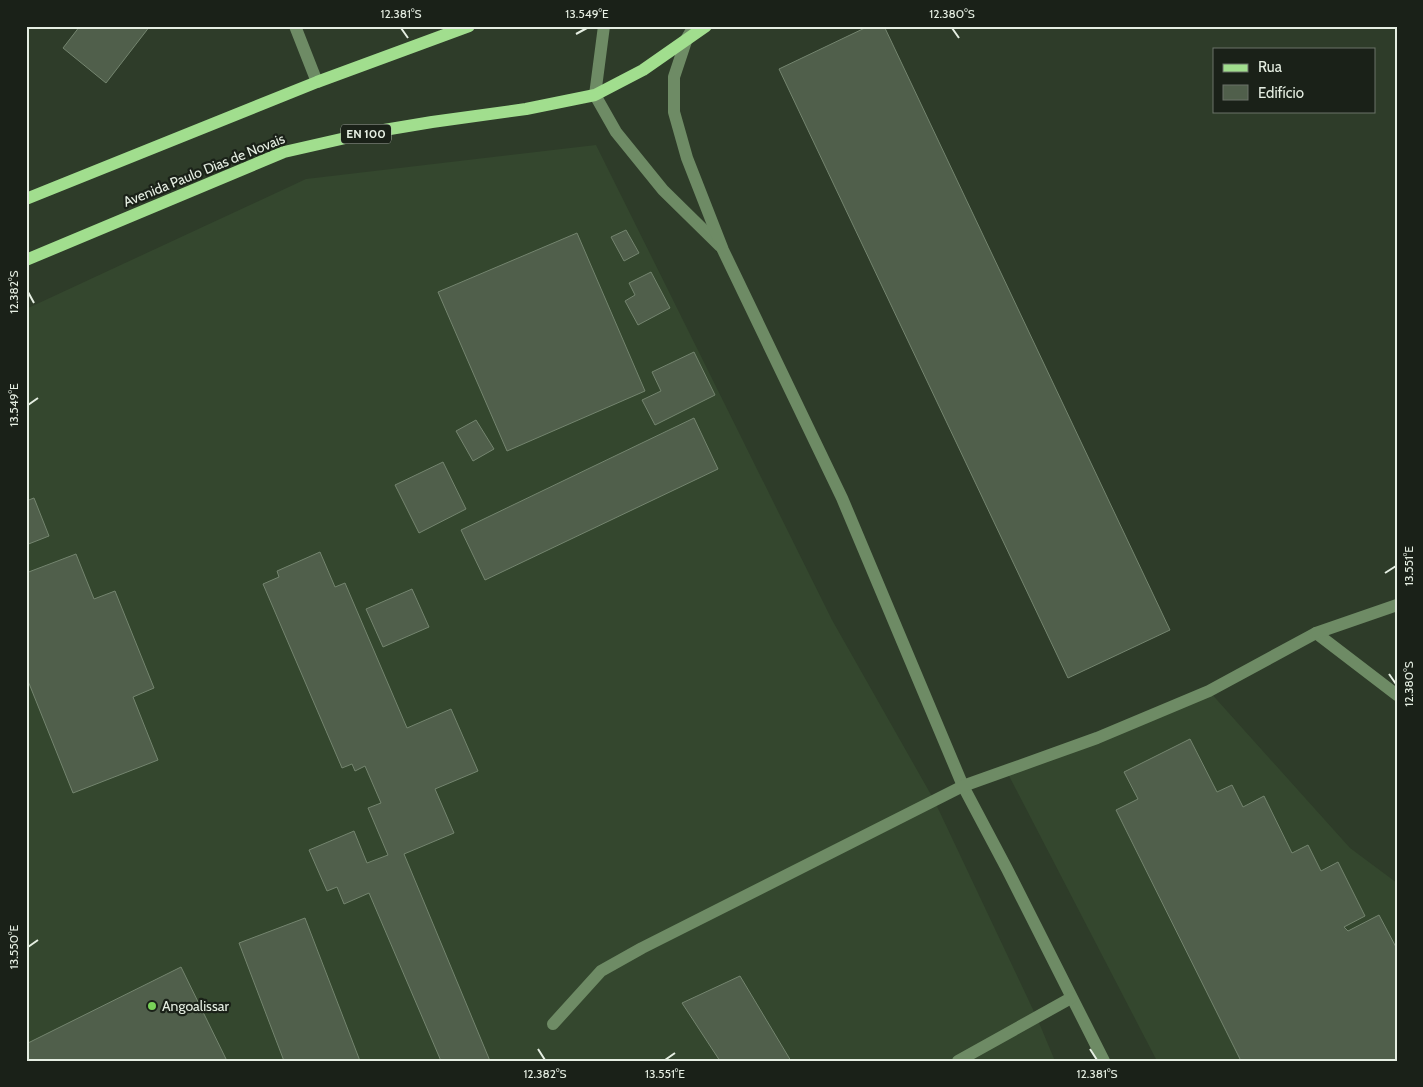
<svg xmlns="http://www.w3.org/2000/svg" width="1423" height="1087" viewBox="0 0 1423 1087" font-family="Cabin,sans-serif">
	<style>
		.built { fill: #34472e }
		.building { fill: #505f4b; stroke: #74856f }
		.lines { fill: none; stroke-linecap: round; stroke-linejoin: round }
		.minor { stroke: #6e8b65; stroke-width: 12 }
		.major { stroke: #a1de8e; stroke-width: 12 }
		.ticks { fill: none; stroke: #e5eee2; stroke-width: 2 }
		.poi-dot { fill: #78d258; stroke: #1a2118; stroke-width: 2 }
		.labels { text-anchor: middle; stroke-width: 4.5; stroke-linejoin: round; paint-order: stroke }
		.shield { fill: #1a2118; stroke: #a8b0a5; stroke-width: 1 }
		.shield-label { font-size: 12px; font-weight: bold; fill: #e5eee2 }
		.street-label { font-size: 14px; fill: #e5eee2; stroke: #1a2118 }
		.poi-label { font-size: 14px; fill: #e5eee2; stroke: #1a2118; text-anchor: start }
		.neatline { fill: none; stroke: #e5eee2; stroke-width: 2 }
		.ticks-label { font-size: 12px; text-anchor: middle; fill: #e5eee2 }
	</style>
	<rect width="100%" height="100%" fill="#2e3c29"/>
	<!-- built -->
	<g class="built">
		<path d="M596,145L832,620L934,800L1037,1018L1055,1061H26V309L306,179Z"/>
		<path d="M1209,691L1350,848L1397,883V1061H1157L1006,770Z"/>
	</g>
	<!-- building -->
	<g class="building">
		<path d="M80,26H150L106,83L63,48Z"/>
		<path d="M869,26H884L1170,630L1068,678L779,69Z"/>
		<path d="M626,230L639,253L624,261L611,237Z"/>
		<path d="M577,233L645,391L507,451L438,292Z"/>
		<path d="M651,272L670,308L638,325L625,301L635,295L629,283Z"/>
		<path d="M694,352L715,395L655,425L642,400L661,391L652,372Z"/>
		<path d="M694,418L718,469L485,580L461,530Z"/>
		<path d="M476,420L494,449L473,461L456,431Z"/>
		<path d="M443,462L466,509L419,533L395,485Z"/>
		<path d="M34,498L49,536L26,545V501Z"/>
		<path d="M320,552L335,587L345,583L407,728L451,709L478,771L435,789L454,833L404,854L490,1061H441L369,893L344,904L337,887L327,891L309,850L354,831L367,863L388,855L368,808L381,803L365,766L355,771L352,764L342,768L263,584L279,577L277,571Z"/>
		<path d="M76,554L94,599L115,591L154,688L133,697L158,760L73,793L26,676V573Z"/>
		<path d="M412,589L429,627L383,647L366,609Z"/>
		<path d="M1190,739L1217,792L1232,785L1243,807L1264,796L1292,853L1308,845L1321,871L1338,862L1365,916L1344,927L1348,931L1379,915L1397,949V1061H1241L1116,810L1138,799L1124,772Z"/>
		<path d="M305,918L360,1061H284L239,943Z"/>
		<path d="M181,967L227,1061H26V1044Z"/>
		<path d="M740,976L791,1061H720L682,1003Z"/>
	</g>
	<g class="lines">
		<!-- minor -->
		<g class="minor">
			<path d="M295,26L317,82"/>
			<path d="M604,26L595,95L616,132L663,190L720,246"/>
			<path d="M694,26L687,38L674,77V112L687,158L723,250L842,498L963,786L1007,869L1104,1061"/>
			<path d="M1316,633L1397,695"/>
			<path d="M553,1024L601,971L642,948L963,786L1097,738L1209,691L1316,633L1397,605"/>
			<path d="M958,1061L1071,998"/>
		</g>
		<!-- major -->
		<g class="major">
			<path d="M26,199L317,82L469,26"/>
			<path d="M26,260L284,152L372,132L432,122L526,109L595,95L643,70L706,26"/>
		</g>
	</g>
	<!-- ticks -->
	<path class="ticks" d="M401,28L408,38M952,28L959,38M576,34L587,28M28,292L34,303M28,405L38,398M1385,573L1396,566M1389,674L1396,684M28,947L38,940M538,1049L545,1060M1090,1049L1097,1060M665,1060L675,1053"/>
	<!-- markers -->
	<circle class="poi-dot" cx="152" cy="1006" r="5"/>
	<g class="labels">
		<!-- shield labels -->
		<rect class="shield" x="341" y="124.5" width="50" height="19" rx="4"/>
		<g class="shield-label">
			<text x="366" y="138">EN 100</text>
		</g>
		<!-- street labels -->
		<g class="street-label">
			<text transform="translate(204 170) rotate(-22)" y="5">Avenida Paulo Dias de Novais</text>
		</g>
		<!-- poi labels -->
		<g class="poi-label">
			<text x="162" y="1011">Angoalissar</text>
		</g>
	</g>
	<!-- border -->
	<rect width="1423" height="1087" fill="none" stroke="#1a2118" stroke-width="55"/>
	<!-- legend -->
	<rect x="1213" y="48" width="162" height="65" fill="#1a2118" stroke="#6b7369"/>
	<rect x="1223" y="64" width="25" height="8" fill="#a1de8e" stroke="#6b7369"/>
	<text x="1258" y="72" font-size="15" fill="#e5eee2">Rua</text>
	<rect x="1223" y="85" width="25" height="15" fill="#505f4b" stroke="#6b7369"/>
	<text x="1258" y="98" font-size="15" fill="#e5eee2">Edifício</text>
	<rect x="28" y="28" width="1368" height="1032" class="neatline"/>
	<g class="ticks-label">
		<text x="401" y="18">12.381°S</text>
		<text x="587" y="18">13.549°E</text>
		<text x="952" y="18">12.380°S</text>
		<text transform="translate(14 292) rotate(-90)" y="4">12.382°S</text>
		<text transform="translate(14 405) rotate(-90)" y="4">13.549°E</text>
		<text transform="translate(1409 566) rotate(-90)" y="4">13.551°E</text>
		<text transform="translate(1409 684) rotate(-90)" y="4">12.380°S</text>
		<text transform="translate(14 947) rotate(-90)" y="4">13.550°E</text>
		<text x="545" y="1078">12.382°S</text>
		<text x="665" y="1078">13.551°E</text>
		<text x="1097" y="1078">12.381°S</text>
	</g>
</svg>
